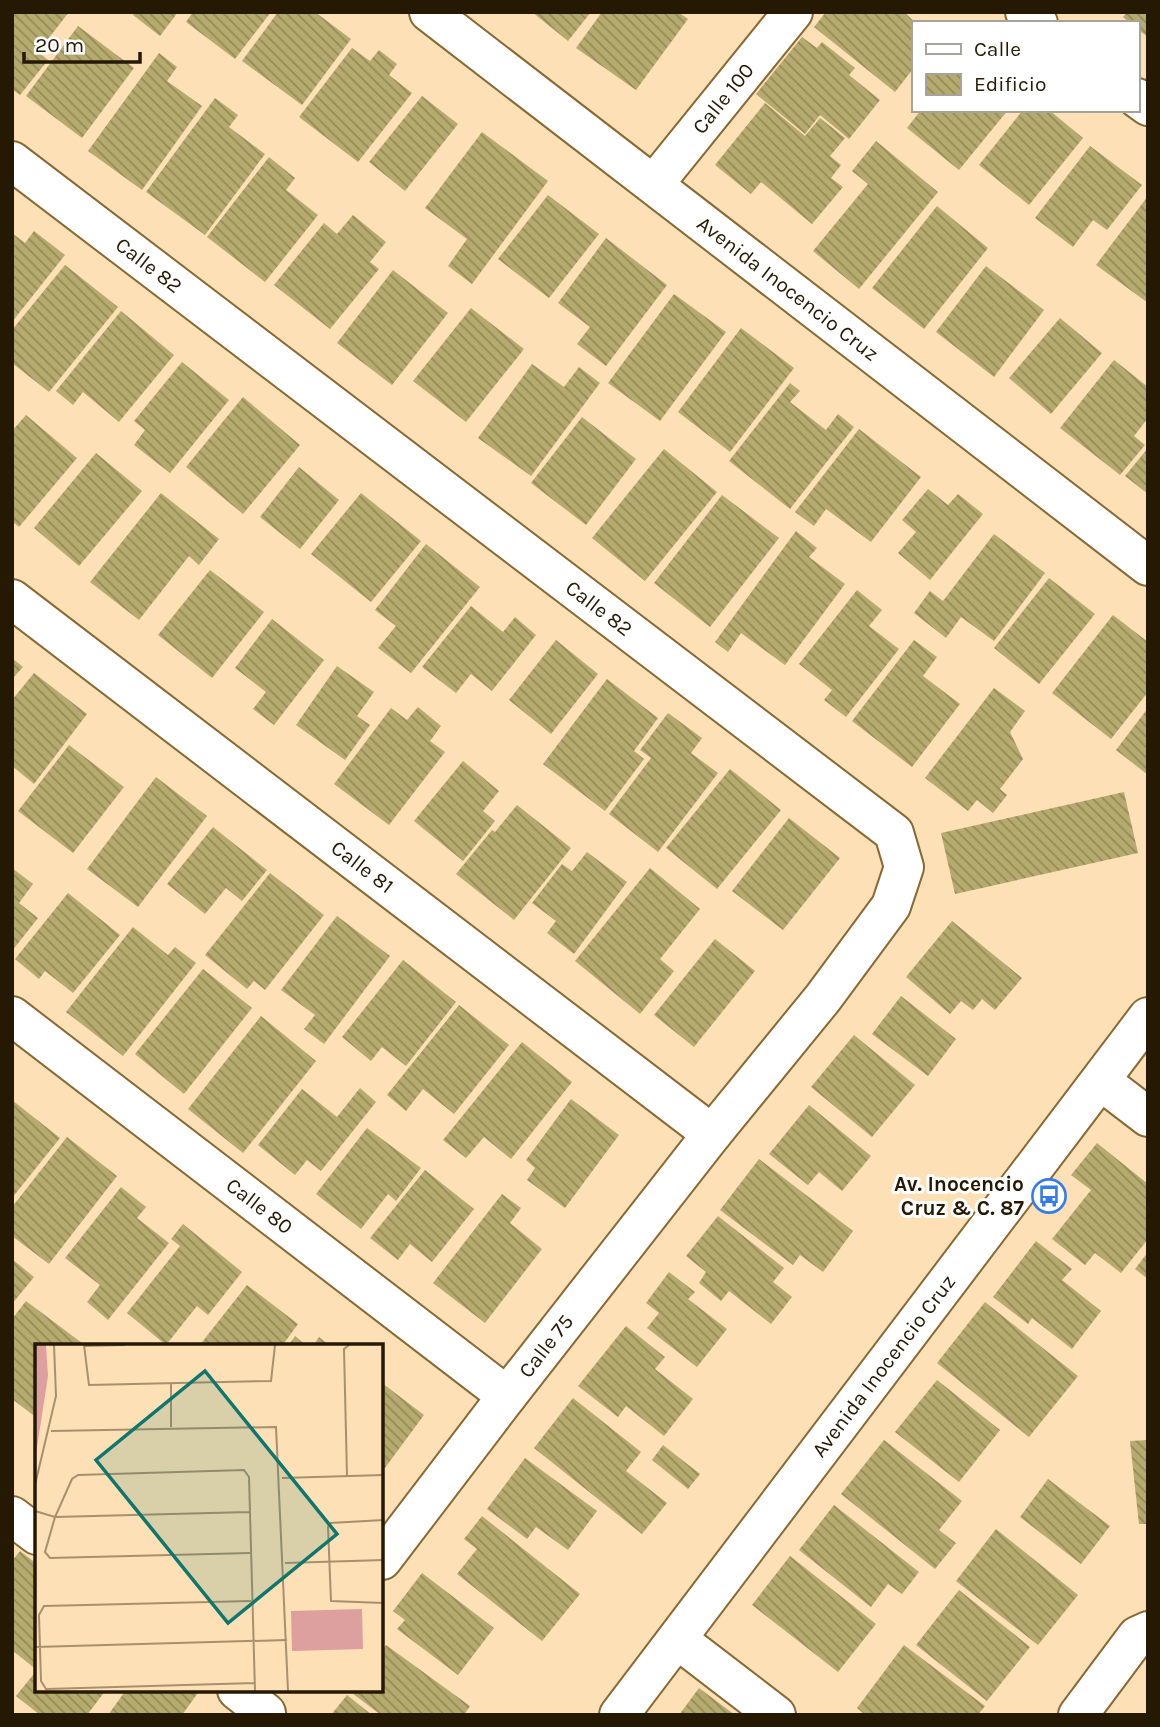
<svg xmlns="http://www.w3.org/2000/svg" width="1160" height="1727" viewBox="0 0 1160 1727" font-family="Karla,sans-serif">
	<style>
		.building { fill: url(#building-back-hatch) }
		.lines { fill: none; stroke-linecap: round; stroke-linejoin: round }
		.minor-casing { stroke: #886934; stroke-width: 42 }
		.minor { stroke: #fff; stroke-width: 38 }
		.labels { text-anchor: middle; stroke-width: 6; stroke-linejoin: round; paint-order: stroke }
		.street-label { font-size: 21px; fill: #251903; stroke: #fff }
		.poi-label { font-size: 21px; font-weight: bold; fill: #251903; stroke: #fff; text-anchor: end }
		.inset-road { fill: none; stroke: #a7906e; stroke-width: 2 }
		.view { fill: #0f766e; fill-opacity: 0.15; stroke: #0f766e; stroke-width: 3.5 }
		.inset-edge { fill: none; stroke: #251903; stroke-width: 3.5 }
	</style>
	<defs>
		<pattern id="building-back-hatch" width="6" height="6" patternUnits="userSpaceOnUse" patternTransform="scale(1.75)"><rect width="6" height="6" fill="#b6ab6f"/><path d="M-1 5l2 2M0 0l6 6M5-1l2 2" fill="none" stroke="#948a59"/></pattern>
	</defs>
	<rect width="100%" height="100%" fill="#fde0b5"/>
	<!-- building -->
	<g class="building">
		<path d="M12,12H69L38,52L48,60L20,95L12,89Z"/>
		<path d="M135,12H178L160,36L133,15Z"/>
		<path d="M193,12H271L235,59L186,22Z"/>
		<path d="M278,12H315L351,39L302,105L242,61Z"/>
		<path d="M532,12H591L568,41Z"/>
		<path d="M602,12H678L688,19L636,90L576,48Z"/>
		<path d="M826,12H904L916,23H913V69L895,92L814,27Z"/>
		<path d="M1127,12H1148V37L1137,29V23H1130L1123,17Z"/>
		<path d="M78,26L134,68L82,138L26,96Z"/>
		<path d="M802,37L817,48L822,42L855,68L849,75L880,100L849,139L820,115L805,134L756,94Z"/>
		<path d="M352,48L370,61L379,50L397,64L389,75L412,93L358,162L299,117Z"/>
		<path d="M159,53L177,67L167,81L202,106L142,190L88,151Z"/>
		<path d="M422,96L458,124L405,191L369,162Z"/>
		<path d="M215,98L238,115L229,127L265,154L205,235L146,192Z"/>
		<path d="M765,103L805,136L820,118L845,138L830,156L841,165L831,178L843,187L812,224L761,182L751,194L715,165Z"/>
		<path d="M921,110H1008L959,170L907,128Z"/>
		<path d="M1023,110H1049L1083,138L1029,205L979,165Z"/>
		<path d="M482,132L548,181L472,284L448,266L467,239L425,208Z"/>
		<path d="M876,141L938,192L859,289L813,251L868,184L852,171Z"/>
		<path d="M1090,146L1142,185L1107,230L1093,220L1073,247L1035,218Z"/>
		<path d="M269,157L295,178L286,190L318,215L265,282L207,237Z"/>
		<path d="M548,195L599,234L549,298L498,259Z"/>
		<path d="M1148,196V303L1096,265Z"/>
		<path d="M937,206L988,248L924,329L872,288Z"/>
		<path d="M353,215L386,242L370,262L379,269L330,329L274,285L324,223L337,234Z"/>
		<path d="M34,231L65,255L12,322V233L25,243Z"/>
		<path d="M606,238L667,285L606,366L577,344L590,327L558,303Z"/>
		<path d="M65,265L118,307L49,392L12,363V330Z"/>
		<path d="M986,266L1044,310L994,377L936,332Z"/>
		<path d="M393,270L448,313L392,385L337,343Z"/>
		<path d="M674,294L726,332L660,421L608,383Z"/>
		<path d="M471,308L524,349L466,422L413,381Z"/>
		<path d="M121,311L174,355L119,422L83,392L73,405L56,391Z"/>
		<path d="M1060,318L1102,353L1051,414L1009,378Z"/>
		<path d="M741,328L794,368L730,452L678,412Z"/>
		<path d="M1114,360L1148,387V418L1134,436L1145,445L1120,475L1060,428Z"/>
		<path d="M182,362L229,400L170,473L134,445L145,430L134,421Z"/>
		<path d="M532,364L564,387L579,367L600,383L531,476L478,438Z"/>
		<path d="M790,383L800,391L790,402L826,430L838,414L854,427L790,509L729,461Z"/>
		<path d="M243,397L300,445L243,514L186,467Z"/>
		<path d="M26,415L77,458L19,527L12,521V431Z"/>
		<path d="M582,417L636,459L586,525L531,483Z"/>
		<path d="M859,429L921,477L871,542L826,509L814,526L795,512Z"/>
		<path d="M1148,448V494L1125,476Z"/>
		<path d="M664,449L717,492L645,581L592,538Z"/>
		<path d="M96,453L142,491L79,566L34,528Z"/>
		<path d="M299,467L339,500L300,549L260,517Z"/>
		<path d="M928,489L948,505L958,494L983,514L930,580L898,553L916,532L902,520Z"/>
		<path d="M161,493L219,539L199,565L189,556L139,620L90,582Z"/>
		<path d="M361,493L421,541L371,602L311,554Z"/>
		<path d="M722,495L779,538L710,627L654,583Z"/>
		<path d="M796,531L817,548L809,557L845,584L785,665L741,633L728,652L715,642Z"/>
		<path d="M994,534L1045,573L994,641L961,617L946,638L914,613L930,591L943,601Z"/>
		<path d="M426,544L480,587L411,673L378,648L396,626L375,610Z"/>
		<path d="M210,570L264,612L212,678L158,635Z"/>
		<path d="M1049,578L1095,614L1039,684L994,648Z"/>
		<path d="M857,590L882,610L869,626L899,649L846,717L824,700L832,690L799,664Z"/>
		<path d="M471,606L503,632L515,617L536,635L492,691L471,674L456,693L422,667Z"/>
		<path d="M1113,615L1148,642V692L1111,739L1052,693Z"/>
		<path d="M272,619L324,660L274,725L253,709L266,692L235,668Z"/>
		<path d="M556,640L598,674L551,734L509,700Z"/>
		<path d="M914,640L937,657L923,676L960,704L912,767L852,721Z"/>
		<path d="M12,658L23,667L12,679Z"/>
		<path d="M337,666L374,692L357,716L370,725L345,760L296,725Z"/>
		<path d="M34,673L87,714L34,784L12,766V700Z"/>
		<path d="M607,679L658,718L634,751L644,759L605,811L543,764Z"/>
		<path d="M994,688L1025,711L1010,732L1023,759L1000,789L1007,795L993,813L977,800L968,811L925,778Z"/>
		<path d="M418,707L441,726L430,741L445,752L389,825L334,784L391,708L407,720Z"/>
		<path d="M1148,708V775L1116,750Z"/>
		<path d="M668,713L702,738L691,753L718,773L658,852L609,814L651,758L640,750Z"/>
		<path d="M69,745L124,787L73,853L18,811Z"/>
		<path d="M463,761L499,791L483,811L495,821L463,861L414,821Z"/>
		<path d="M730,769L781,810L717,889L666,848Z"/>
		<path d="M156,777L207,816L138,907L87,869Z"/>
		<path d="M1124,792L1138,853L955,894L941,833Z"/>
		<path d="M517,805L571,848L514,920L456,874L492,830L495,832Z"/>
		<path d="M789,818L840,858L783,930L732,891Z"/>
		<path d="M213,827L267,870L242,901L226,888L205,914L167,884Z"/>
		<path d="M587,852L627,882L574,954L547,933L556,921L532,903L562,864L572,871Z"/>
		<path d="M12,868L33,884L19,903L38,918L12,951Z"/>
		<path d="M650,868L700,909L660,959L674,971L640,1014L575,961Z"/>
		<path d="M270,873L324,915L265,990L254,981L247,989L205,955Z"/>
		<path d="M68,893L120,935L73,993L45,971L39,979L15,959Z"/>
		<path d="M337,916L390,956L324,1044L304,1029L315,1015L281,990Z"/>
		<path d="M952,921L1022,978L995,1010L982,999L973,1010L961,1001L950,1014L906,977Z"/>
		<path d="M133,927L168,955L175,947L196,963L123,1056L66,1012Z"/>
		<path d="M715,939L755,971L694,1047L654,1015Z"/>
		<path d="M403,960L456,1002L406,1066L382,1047L371,1061L342,1037Z"/>
		<path d="M203,969L252,1008L184,1094L135,1054Z"/>
		<path d="M901,996L956,1039L928,1076L872,1034Z"/>
		<path d="M459,1005L509,1045L454,1114L423,1089L406,1111L387,1095Z"/>
		<path d="M261,1016L316,1061L243,1153L188,1109Z"/>
		<path d="M854,1035L915,1085L872,1137L811,1087Z"/>
		<path d="M522,1042L572,1082L511,1159L484,1137L466,1158L443,1140Z"/>
		<path d="M360,1088L376,1102L321,1171L307,1160L295,1175L258,1145L302,1089L337,1117Z"/>
		<path d="M571,1099L619,1135L565,1208L527,1180L535,1168L526,1160Z"/>
		<path d="M12,1100L60,1138L12,1198Z"/>
		<path d="M809,1105L871,1156L842,1191L819,1172L808,1185L769,1154Z"/>
		<path d="M367,1128L421,1168L396,1201L388,1194L361,1229L316,1194Z"/>
		<path d="M67,1137L117,1176L49,1264L12,1236V1207Z"/>
		<path d="M1097,1143L1148,1184V1239L1121,1273L1095,1253L1085,1265L1052,1239L1091,1190L1071,1175Z"/>
		<path d="M759,1159L853,1231L823,1272L800,1255L793,1265L720,1210Z"/>
		<path d="M425,1170L474,1209L432,1262L410,1244L398,1260L370,1238Z"/>
		<path d="M121,1187L146,1207L137,1218L169,1243L108,1320L87,1302L100,1285L65,1258Z"/>
		<path d="M502,1194L521,1208L510,1223L542,1249L485,1323L433,1283Z"/>
		<path d="M718,1216L784,1268L773,1282L792,1297L771,1324L729,1291L721,1301L699,1283L706,1272L686,1256Z"/>
		<path d="M183,1224L242,1272L208,1315L197,1306L166,1345L127,1313L180,1246L171,1239Z"/>
		<path d="M1036,1241L1072,1269L1062,1280L1101,1311L1072,1349L1032,1318L1028,1324L993,1297Z"/>
		<path d="M1148,1252V1279L1135,1269Z"/>
		<path d="M12,1259L34,1277L12,1304Z"/>
		<path d="M669,1272L695,1292L688,1299L727,1329L697,1367L647,1328L659,1313L646,1303Z"/>
		<path d="M247,1285L298,1324L282,1346H199Z"/>
		<path d="M26,1301L86,1346H37V1410L33,1415L12,1399V1319Z"/>
		<path d="M985,1302L1078,1376L1029,1437L937,1363Z"/>
		<path d="M626,1326L665,1357L655,1369L693,1399L664,1436L626,1406L618,1417L578,1386Z"/>
		<path d="M295,1336L307,1346H288Z"/>
		<path d="M319,1337L330,1346H313Z"/>
		<path d="M937,1380L1000,1430L959,1482L895,1432Z"/>
		<path d="M382,1383L424,1415L382,1472Z"/>
		<path d="M573,1398L641,1452L626,1471L667,1503L642,1534L534,1448Z"/>
		<path d="M884,1440L962,1501L939,1530L956,1543L935,1569L841,1494Z"/>
		<path d="M1148,1440V1524H1139L1130,1441Z"/>
		<path d="M663,1445L700,1474L688,1489L652,1460Z"/>
		<path d="M525,1458L597,1511L568,1550L536,1527L527,1539L487,1509Z"/>
		<path d="M1048,1479L1110,1526L1081,1564L1020,1517Z"/>
		<path d="M834,1505L919,1572L902,1594L888,1584L871,1607L799,1550Z"/>
		<path d="M482,1516L580,1594L542,1641L457,1574L477,1549L464,1539Z"/>
		<path d="M996,1529L1078,1595L1038,1645L956,1581Z"/>
		<path d="M20,1551L37,1564V1663L33,1667L12,1650V1561Z"/>
		<path d="M790,1556L876,1624L838,1672L752,1605Z"/>
		<path d="M422,1573L494,1628L458,1675L397,1629L405,1620L393,1611Z"/>
		<path d="M959,1590L1030,1647L987,1701L916,1645Z"/>
		<path d="M386,1645L470,1706L464,1715H381L352,1693L354,1690H382V1652Z"/>
		<path d="M904,1645L985,1706L978,1715H865L857,1708Z"/>
		<path d="M37,1670V1690H106L87,1715H40L16,1696Z"/>
		<path d="M699,1688L735,1715H679Z"/>
		<path d="M126,1690H200L182,1715H108Z"/>
		<path d="M347,1695L372,1715H331Z"/>
	</g>
	<g class="lines">
		<!-- minor casing -->
		<g class="minor-casing">
			<g id="minor">
				<path id="s1" d="M429,12L1148,566"/>
				<path d="M1025,12L1038,23"/>
				<path d="M1137,98L1148,106"/>
				<path id="s2" d="M12,161L894,833L904,867L891,906L823,998L712,1134L507,1396L382,1560"/>
				<path id="s3" d="M654,184L793,12"/>
				<path id="s4" d="M12,599L712,1134"/>
				<path id="s5" d="M12,1016L507,1396"/>
				<path d="M1101,1081L1148,1117"/>
				<path d="M12,1516L37,1535"/>
				<path d="M677,1639L776,1715"/>
				<path d="M237,1690L266,1713"/>
				<path id="s6" d="M619,1715L1148,1017"/>
				<path d="M1078,1715L1137,1636L1148,1631"/>
			</g>
		</g>
		<!-- minor -->
		<use href="#minor" class="minor"/>
	</g>
	<!-- icons -->
	<defs>
		<g id="bus-ring" transform="scale(1.75)"><circle r="9.5" fill="#fff" stroke="#337ce9" stroke-width="1.5"/><path d="M-5-6H5V4H4V6H2V4H-2V6H-4V4H-5ZM-3.5-4V0h7V-4ZM-3.5 1.2v1.5H-2V1.2ZM2 1.2v1.5H3.5V1.2Z" fill="#337ce9"/></g>
	</defs>
	<g fill-rule="evenodd">
		<use href="#bus-ring" x="1049" y="1196"/>
	</g>
	<g class="labels">
		<!-- street labels -->
		<g class="street-label">
			<text dy="7" stroke="none"><textPath href="#s3" startOffset="110">Calle 100</textPath></text>
			<text dy="7" stroke="none"><textPath href="#s2" startOffset="172">Calle 82</textPath></text>
			<text dy="7" stroke="none"><textPath href="#s1" startOffset="453">Avenida Inocencio Cruz</textPath></text>
			<text dy="7" stroke="none"><textPath href="#s2" startOffset="738">Calle 82</textPath></text>
			<text dy="7" stroke="none"><textPath href="#s4" startOffset="441">Calle 81</textPath></text>
			<text dy="7" stroke="none"><textPath href="#s5" startOffset="312">Calle 80</textPath></text>
			<text transform="translate(546 1346) rotate(-52)" y="7">Calle 75</text>
			<text dy="7" stroke="none"><textPath href="#s6" startOffset="438">Avenida Inocencio Cruz</textPath></text>
		</g>
		<!-- poi labels -->
		<g class="poi-label">
			<text x="1024" y="1191">Av. Inocencio<tspan x="1024" dy="24">Cruz &amp; C. 87</tspan></text>
		</g>
	</g>
	<!-- overview -->
	<g transform="translate(35 1344)">
		<rect width="348" height="348" fill="#fde0b5"/>
		<path d="M0,1H11L13,32L0,116ZM327,265L328,305L257,307L256,267Z" fill="#de9f9f"/>
		<path class="inset-road" d="M49,1L54,41L236,37L240,1M49,2L90,1M136,39V83M16,87L241,83L253,347M312,132L309,5L314,1M247,134L349,131M0,141L21,52L19,1M0,167L20,173L214,168M349,176L295,179L293,183L296,257L349,259M215,209L15,214L10,208L20,173L37,135L43,131L209,126L214,133L220,347M250,219L349,216M216,257L9,262L4,271L6,337L11,345L220,339M0,303L252,296"/>
		<path class="view" d="M170,27L302,190L193,279L61,116Z"/>
		<rect width="348" height="348" class="inset-edge"/>
	</g>
	<!-- border -->
	<rect width="1160" height="1727" fill="none" stroke="#251903" stroke-width="28"/>
	<!-- legend -->
	<rect x="912" y="21" width="228" height="91" fill="#ffffff" stroke="#a8a39a" stroke-width="2"/>
	<rect x="926" y="44" width="35" height="10" fill="#ffffff" stroke="#a8a39a" stroke-width="2"/>
	<text x="974" y="56" font-size="21" fill="#251903">Calle</text>
	<rect x="926" y="74" width="35" height="21" fill="url(#building-back-hatch)" stroke="#a8a39a" stroke-width="2"/>
	<text x="974" y="91" font-size="21" fill="#251903">Edificio</text>
	<!-- scale -->
	<path d="M24 52v10h116v-10" fill="none" stroke="#251903" stroke-width="3.5"/>
	<text x="35" y="52" font-size="21" fill="#251903" stroke="#ffffff" stroke-width="5" paint-order="stroke">20 m</text>
</svg>
